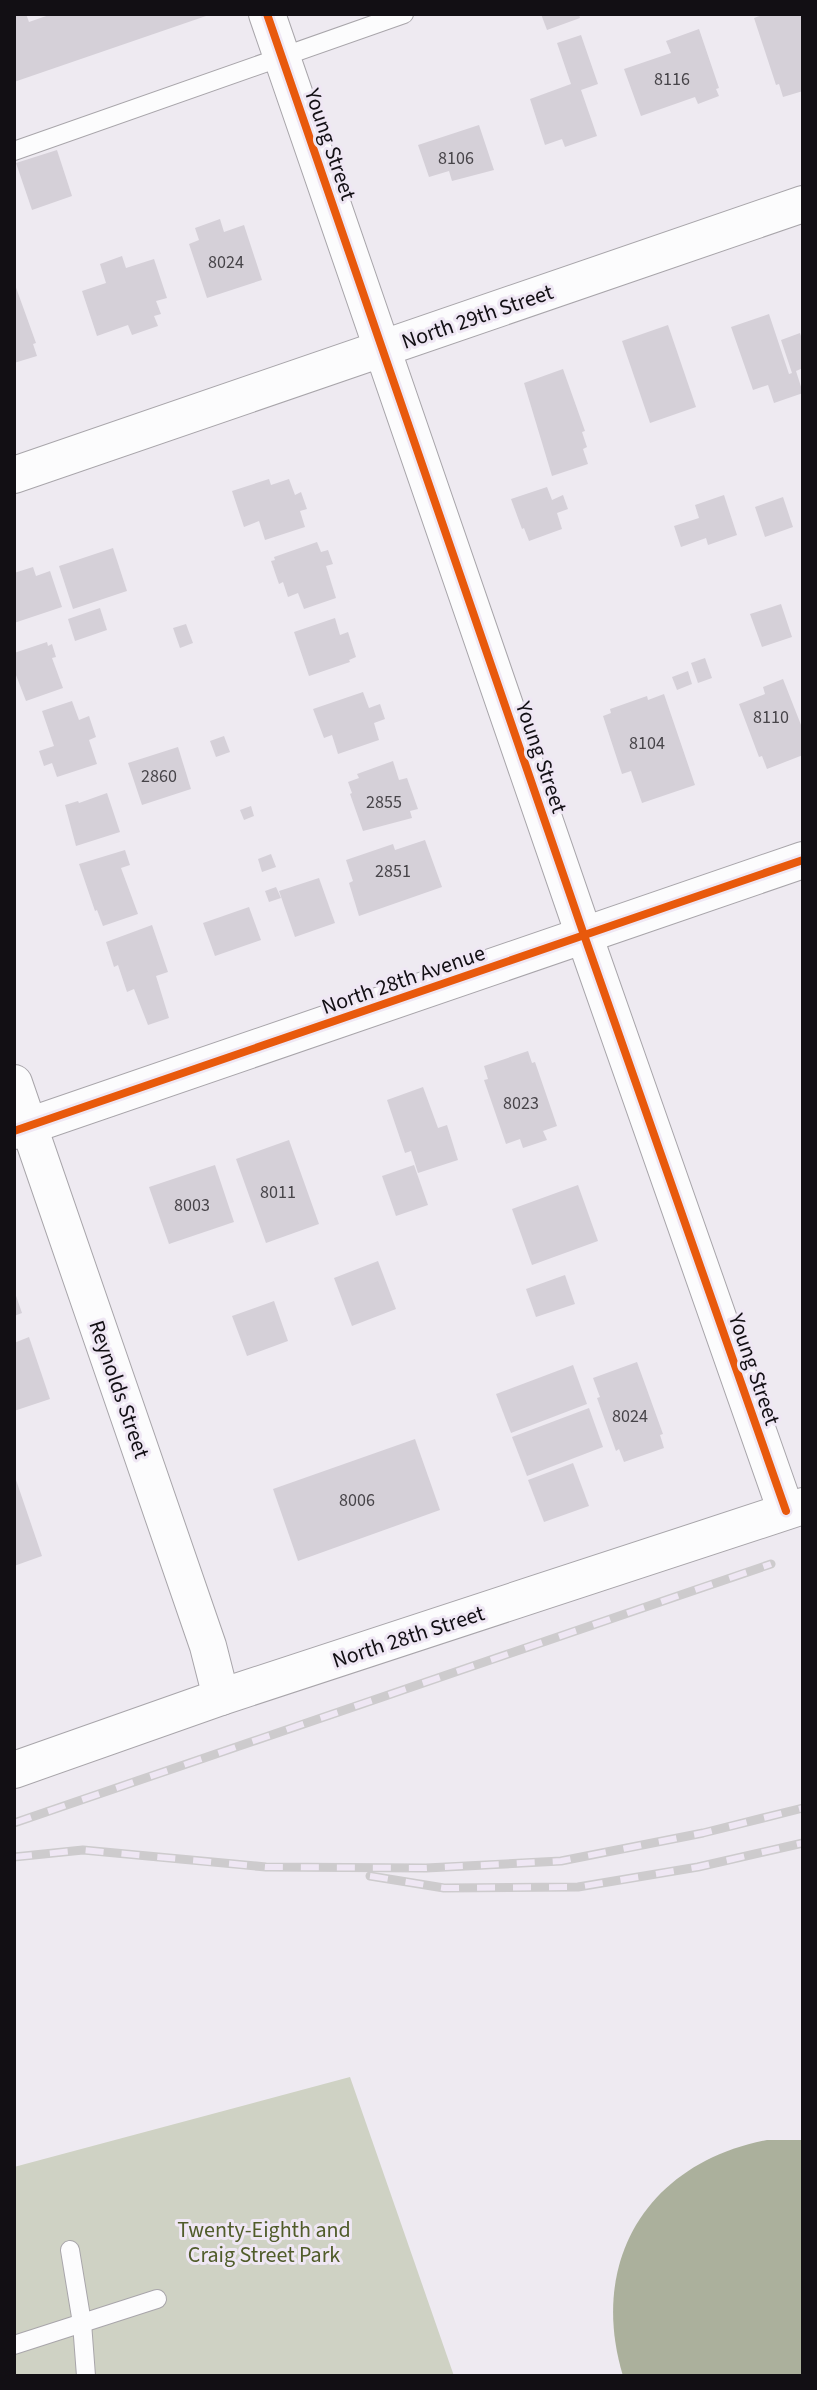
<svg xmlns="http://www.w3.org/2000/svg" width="817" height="2390" viewBox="0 0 817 2390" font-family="'Source Sans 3',sans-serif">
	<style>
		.green { fill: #cfd2c4 }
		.water { fill: #abb09c }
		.building { fill: #d5d0d8 }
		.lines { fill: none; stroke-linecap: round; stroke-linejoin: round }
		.service-casing { stroke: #a8a5aa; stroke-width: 20 }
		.minor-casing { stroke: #a8a5aa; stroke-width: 38 }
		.service { stroke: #fcfcfd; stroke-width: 18 }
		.minor { stroke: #fcfcfd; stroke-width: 36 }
		.rail-casing { stroke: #cdcbcd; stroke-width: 9 }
		.rail { stroke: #efe7f4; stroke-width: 6; stroke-dasharray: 18; stroke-linecap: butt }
		.cycleway-casing { stroke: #efe7f4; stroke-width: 13 }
		.cycleway { stroke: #e8590c; stroke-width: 8 }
		.labels { text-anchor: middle; stroke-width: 6; stroke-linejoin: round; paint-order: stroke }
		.number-label { font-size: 18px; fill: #474449 }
		.street-label { font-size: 22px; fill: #120f14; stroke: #efe7f4 }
		.park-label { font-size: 22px; fill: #505c2a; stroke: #efe7f4 }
	</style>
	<rect width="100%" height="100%" fill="#eeeaf1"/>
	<!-- green -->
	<path class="green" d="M350,2077L454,2376H14V2167Z"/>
	<!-- water -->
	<path class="water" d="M767,2140H803V2376H623C588,2260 648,2163 767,2140Z"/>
	<!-- building -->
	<g class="building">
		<path d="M14,14H26L29,22L52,14H205L206,16L14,82Z"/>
		<path d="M541,14H579L580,18L547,30Z"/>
		<path d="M765,14H800L803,22V91L783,97L779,84L776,85L754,18Z"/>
		<path d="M699,29L719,88L716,89L719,96L698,104L695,97L641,116L624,69L671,53L666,41Z"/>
		<path d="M581,35L598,84L581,90L597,136L565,147L562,139L545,145L530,99L571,84L557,43Z"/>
		<path d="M479,125L494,170L452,181L449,171L429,177L418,145Z"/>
		<path d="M57,150L72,196L32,210L16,163Z"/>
		<path d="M220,219L224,232L244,225L262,280L207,298L189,244L199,240L195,228Z"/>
		<path d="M122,256L126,268L154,259L167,298L156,301L161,314L154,316L158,326L132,335L128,325L97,336L82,291L106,283L100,264Z"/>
		<path d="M14,282L36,343L33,344L37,356L14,363Z"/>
		<path d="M769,314L789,374L792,373L781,340L800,333L803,342V368L796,371L803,393L774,403L768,385L753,390L731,327Z"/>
		<path d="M668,325L696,407L650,423L622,341Z"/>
		<path d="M563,369L585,431L582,432L587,447L583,449L588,464L552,476L524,383Z"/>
		<path d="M269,479L271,485L289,479L295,495L301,492L307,509L300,511L305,527L265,540L259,521L244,527L232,491Z"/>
		<path d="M547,487L552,500L563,495L568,509L557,513L562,529L529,541L524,528L522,529L511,499Z"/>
		<path d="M724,495L737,535L708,545L706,538L681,547L674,526L699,518L695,505Z"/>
		<path d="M783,497L793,527L765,537L755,507Z"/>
		<path d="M317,542L321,552L328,550L333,564L326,566L336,598L304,609L298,593L288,597L283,582L279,584L271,561L275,560L274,557Z"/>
		<path d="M113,548L127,591L73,609L59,566Z"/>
		<path d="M33,567L36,576L50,571L62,607L14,623V573Z"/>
		<path d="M781,604L792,637L762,647L750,614Z"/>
		<path d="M100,608L107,630L75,641L68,619Z"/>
		<path d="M335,618L340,635L348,632L356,657L349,660L350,662L309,676L294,632Z"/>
		<path d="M186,624L193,643L180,648L173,628Z"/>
		<path d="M47,642L48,646L52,644L56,657L52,658L63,688L26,701L14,670V653Z"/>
		<path d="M705,658L712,678L698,683L691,663Z"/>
		<path d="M688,671L692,684L677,690L672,677Z"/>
		<path d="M783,679L803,730V755L767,769L762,756L759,757L739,704L765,694L763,687Z"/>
		<path d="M363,692L369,708L380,704L385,719L374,723L379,740L338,754L332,735L324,738L313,709Z"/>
		<path d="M664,694L695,785L642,803L631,771L622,774L603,716L611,713L610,709L647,696L648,700Z"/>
		<path d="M72,701L79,720L89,716L96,737L89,740L97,764L57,777L52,763L44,766L39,751L54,746L42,711Z"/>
		<path d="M224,736L230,752L216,757L210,741Z"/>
		<path d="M178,747L191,789L142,805L128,763Z"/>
		<path d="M393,761L399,780L407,778L418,809L410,811L412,818L363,831L350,794L352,793L348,782L359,778L357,774Z"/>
		<path d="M107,793L120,832L76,846L65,805L78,801L79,803Z"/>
		<path d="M251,806L254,816L244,820L240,810Z"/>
		<path d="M425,840L442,887L359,916L349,883L353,881L346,860L393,844L395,850Z"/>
		<path d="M125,850L130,865L121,868L138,914L103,926L97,910L95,911L79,864Z"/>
		<path d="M271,854L276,867L262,872L258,859Z"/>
		<path d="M319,878L335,923L295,937L279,891Z"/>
		<path d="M276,887L281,898L269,902L265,891Z"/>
		<path d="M249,907L261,940L215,956L203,923Z"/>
		<path d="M152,925L168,972L156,976L169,1018L148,1025L134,989L127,992L118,965L114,967L106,942Z"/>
		<path d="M528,1051L532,1063L535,1062L557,1126L543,1131L547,1140L523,1148L520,1139L506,1144L484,1080L488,1079L484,1066Z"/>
		<path d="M423,1087L438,1128L447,1125L458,1160L418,1173L411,1151L405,1153L387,1100Z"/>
		<path d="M289,1140L319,1224L266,1243L236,1159Z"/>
		<path d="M215,1165L234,1222L169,1244L149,1187Z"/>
		<path d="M414,1165L428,1205L396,1216L382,1176Z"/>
		<path d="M578,1185L598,1241L532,1265L512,1209Z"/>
		<path d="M378,1261L396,1309L352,1326L334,1278Z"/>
		<path d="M565,1275L575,1304L536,1317L526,1289Z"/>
		<path d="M14,1290L22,1313L14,1316Z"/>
		<path d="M274,1301L288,1341L247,1356L232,1316Z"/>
		<path d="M29,1337L50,1399L14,1411V1343Z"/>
		<path d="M637,1362L663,1434L660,1435L664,1448L624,1462L619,1449L616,1451L597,1398L600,1397L593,1378Z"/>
		<path d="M573,1365L587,1404L511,1433L496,1394Z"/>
		<path d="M589,1408L603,1447L527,1476L512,1437Z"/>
		<path d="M415,1439L440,1510L298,1561L273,1489Z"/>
		<path d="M573,1463L589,1506L544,1522L528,1480Z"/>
		<path d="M14,1474L42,1556L14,1566Z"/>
	</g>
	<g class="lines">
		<!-- service casing -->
		<g class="service-casing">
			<g id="service">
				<path d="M14,151L404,14"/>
				<path d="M70,2250L82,2323L86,2376"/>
				<path d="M14,2345L157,2299"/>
			</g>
		</g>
		<!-- minor casing -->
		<g class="minor-casing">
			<g id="minor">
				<path d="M267,14L584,935L786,1511"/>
				<path d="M14,475L803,204"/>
				<path d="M14,1083L208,1646L221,1697"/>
				<path d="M14,1131L803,860"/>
				<path d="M14,1770L221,1697L803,1506"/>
			</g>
		</g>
		<!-- service -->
		<use href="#service" class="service"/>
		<!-- minor -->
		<use href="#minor" class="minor"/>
		<!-- rail casing -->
		<g class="rail-casing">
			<g id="rail">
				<path d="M14,1823L771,1564"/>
				<path d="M14,1857L83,1850L266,1867L426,1868L561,1861L703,1833L803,1808"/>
				<path d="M370,1876L444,1888L578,1887L698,1867L803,1843"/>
			</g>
		</g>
		<!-- rail -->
		<use href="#rail" class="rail"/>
		<!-- cycleway casing -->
		<g class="cycleway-casing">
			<g id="cycleway">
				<path d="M267,14L584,935L786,1511"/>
				<path d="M14,1131L803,860"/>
			</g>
		</g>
		<!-- cycleway -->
		<use href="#cycleway" class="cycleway"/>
	</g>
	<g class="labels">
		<!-- number labels -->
		<g class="number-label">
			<text x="672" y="85">8116</text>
			<text x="456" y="164">8106</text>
			<text x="226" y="268">8024</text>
			<text x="771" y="723">8110</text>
			<text x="647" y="749">8104</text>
			<text x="159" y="782">2860</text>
			<text x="384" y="808">2855</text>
			<text x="393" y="877">2851</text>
			<text x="521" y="1109">8023</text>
			<text x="278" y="1198">8011</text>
			<text x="192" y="1211">8003</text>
			<text x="630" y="1422">8024</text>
			<text x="357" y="1506">8006</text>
		</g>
		<!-- street labels -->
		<g class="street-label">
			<text transform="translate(331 144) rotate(71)" y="8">Young Street</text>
			<text transform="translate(477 316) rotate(-19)" y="8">North 29th Street</text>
			<text transform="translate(542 757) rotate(71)" y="8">Young Street</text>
			<text transform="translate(403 979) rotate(-19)" y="8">North 28th Avenue</text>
			<text transform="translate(755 1369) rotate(71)" y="8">Young Street</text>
			<text transform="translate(120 1389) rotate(71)" y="8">Reynolds Street</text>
			<text transform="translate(408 1636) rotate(-18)" y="8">North 28th Street</text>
		</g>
		<!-- park labels -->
		<g class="park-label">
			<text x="264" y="2237">Twenty-Eighth and<tspan x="264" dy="25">Craig Street Park</tspan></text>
		</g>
	</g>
	<!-- border -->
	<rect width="817" height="2390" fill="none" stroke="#120f14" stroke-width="32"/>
</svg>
